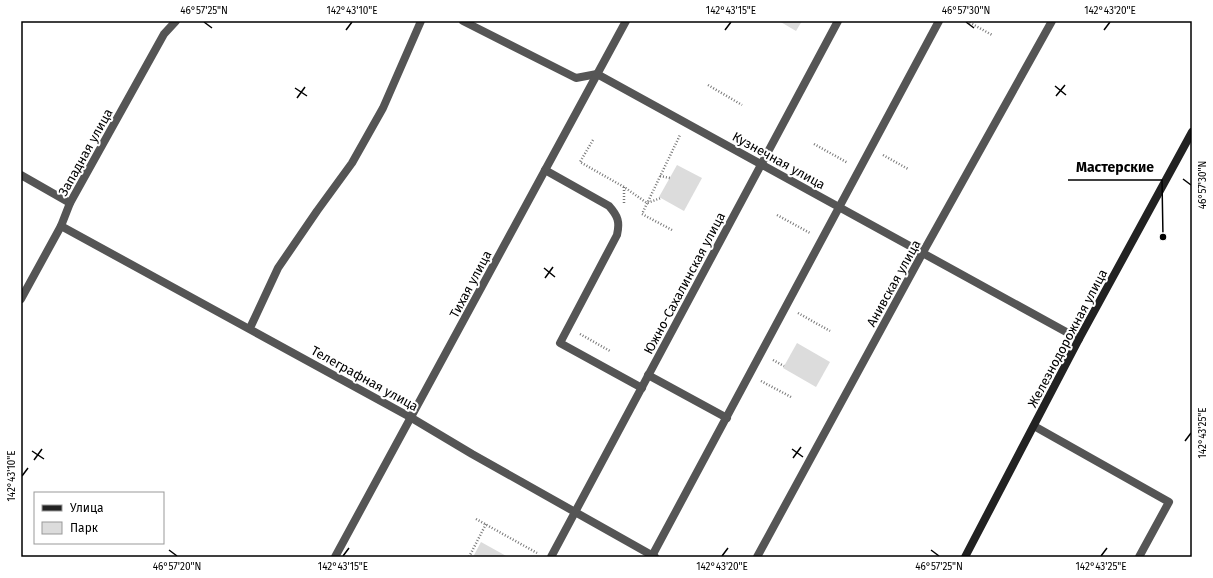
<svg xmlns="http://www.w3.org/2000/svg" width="1213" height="578" viewBox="0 0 1213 578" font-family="'Fira Sans',sans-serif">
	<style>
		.green { fill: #dcdcdc }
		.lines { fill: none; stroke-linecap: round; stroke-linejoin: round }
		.path { stroke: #777; stroke-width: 2.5; stroke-dasharray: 1 2; stroke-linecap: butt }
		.lane { stroke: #555; stroke-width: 8 }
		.street { stroke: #555; stroke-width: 8 }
		.secondary { stroke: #222; stroke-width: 8 }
		.ticks { fill: none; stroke: #000; stroke-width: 1.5 }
		.labels { text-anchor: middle; stroke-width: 4; stroke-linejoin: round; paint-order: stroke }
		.street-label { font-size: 13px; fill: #000; stroke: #fff }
		.leader { fill: none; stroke: #000; stroke-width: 1.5 }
		.callout-dot { fill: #000; stroke: #fff; stroke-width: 1.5 }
		.callout-label { font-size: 14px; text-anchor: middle; font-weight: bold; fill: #000; stroke: #fff; stroke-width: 4; stroke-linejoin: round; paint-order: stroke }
		.neatline { fill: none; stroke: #000; stroke-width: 1.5 }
		.ticks-label { font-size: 10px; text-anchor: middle; fill: #000 }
	</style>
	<rect width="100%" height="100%" fill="#fff"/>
	<!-- green -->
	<g class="green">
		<path d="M779,21H802L796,31Z"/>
		<path d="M677,165L702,178L684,211L659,197Z"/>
		<path d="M797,343L830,362L816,387L783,368Z"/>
		<path d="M481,542L508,557H473Z"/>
	</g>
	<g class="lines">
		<!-- path -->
		<g class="path">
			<path d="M967,21L992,35"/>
			<path d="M708,85L742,105"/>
			<path d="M593,140L580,162L624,187L647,203L661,198"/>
			<path d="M814,144L848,163"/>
			<path d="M883,155L908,169"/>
			<path d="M660,176L670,178"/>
			<path d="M624,187V203"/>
			<path d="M777,215L810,233"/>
			<path d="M672,230L642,214L680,135"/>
			<path d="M798,313L830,331"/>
			<path d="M580,334L610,351"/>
			<path d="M773,360L784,366"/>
			<path d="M761,381L791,397"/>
			<path d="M476,519L537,553"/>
			<path d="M469,557L486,524"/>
		</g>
		<!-- lane -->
		<g class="lane">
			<path d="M545,170L609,206C618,216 620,222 617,235L560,343L642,388"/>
			<path d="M250,328L278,268L317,211L352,163L383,108L421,21"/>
			<path d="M648,375L727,418"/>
			<path d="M1034,426L1169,502L1139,557"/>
		</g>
		<!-- street -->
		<g class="street">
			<path d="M463,21L576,78L597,74L1079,339"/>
			<path d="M21,175L70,203"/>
			<path d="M61,226L410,417L472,454L655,557"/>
			<path d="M21,299L61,226L70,203L164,34L176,21"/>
			<path d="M652,556L939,21"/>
			<path d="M335,557L626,21"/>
			<path d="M551,557L838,21"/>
			<path d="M757,557L922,254L1052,21"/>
		</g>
		<!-- secondary -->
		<path class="secondary" d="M965,557L1079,339L1192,132"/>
	</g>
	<!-- ticks -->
	<path class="ticks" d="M204,22L212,28M966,22L974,28M346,30L352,22M725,30L731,22M1104,30L1110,22M1055,86L1066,95M295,88L307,96M1056,96L1065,85M297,98L305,87M1183,179L1191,185M544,268L555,277M545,278L553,267M1185,441L1191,433M792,449L803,457M32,451L44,459M793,458L801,447M34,460L42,449M22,476L28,468M169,550L177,556M931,550L939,556M343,556L349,548M722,556L728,548M1101,556L1107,548"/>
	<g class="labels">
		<!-- street labels -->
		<g class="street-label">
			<text transform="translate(85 152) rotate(-61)" y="5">Западная улица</text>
			<text transform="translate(779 160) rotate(29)" y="5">Кузнечная улица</text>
			<text transform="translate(684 283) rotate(-62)" y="5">Южно-Сахалинская улица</text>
			<text transform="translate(893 283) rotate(-61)" y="5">Анивская улица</text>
			<text transform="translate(470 284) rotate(-62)" y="5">Тихая улица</text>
			<text transform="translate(1067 338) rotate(-62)" y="5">Железнодорожная улица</text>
			<text transform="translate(365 378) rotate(29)" y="5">Телеграфная улица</text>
		</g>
	</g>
	<!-- callouts -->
	<path class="leader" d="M1163 237L1162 180H1068"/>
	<circle class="callout-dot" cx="1163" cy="237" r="4"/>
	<g class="callout-label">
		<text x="1115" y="172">Мастерские</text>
	</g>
	<!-- border -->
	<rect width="1213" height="578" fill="none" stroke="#ffffff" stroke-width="44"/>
	<!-- legend -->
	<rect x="34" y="492" width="130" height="52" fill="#ffffff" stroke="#999999"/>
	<rect x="42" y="505" width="20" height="6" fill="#222222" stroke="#999999"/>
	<text x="70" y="512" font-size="12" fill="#000000">Улица</text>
	<rect x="42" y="522" width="20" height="12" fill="#dcdcdc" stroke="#999999"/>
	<text x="70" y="532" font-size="12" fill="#000000">Парк</text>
	<rect x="22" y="22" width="1169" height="534" class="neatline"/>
	<g class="ticks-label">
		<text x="204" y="14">46°57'25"N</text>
		<text x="352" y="14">142°43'10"E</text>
		<text x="731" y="14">142°43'15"E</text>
		<text x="966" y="14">46°57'30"N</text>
		<text x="1110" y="14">142°43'20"E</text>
		<text transform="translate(1202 185) rotate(-90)" y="4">46°57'30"N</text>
		<text transform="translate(1202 433) rotate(-90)" y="4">142°43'25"E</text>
		<text transform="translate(11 476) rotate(-90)" y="4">142°43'10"E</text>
		<text x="177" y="570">46°57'20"N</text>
		<text x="343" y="570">142°43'15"E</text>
		<text x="722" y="570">142°43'20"E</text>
		<text x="939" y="570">46°57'25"N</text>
		<text x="1101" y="570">142°43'25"E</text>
	</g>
</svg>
